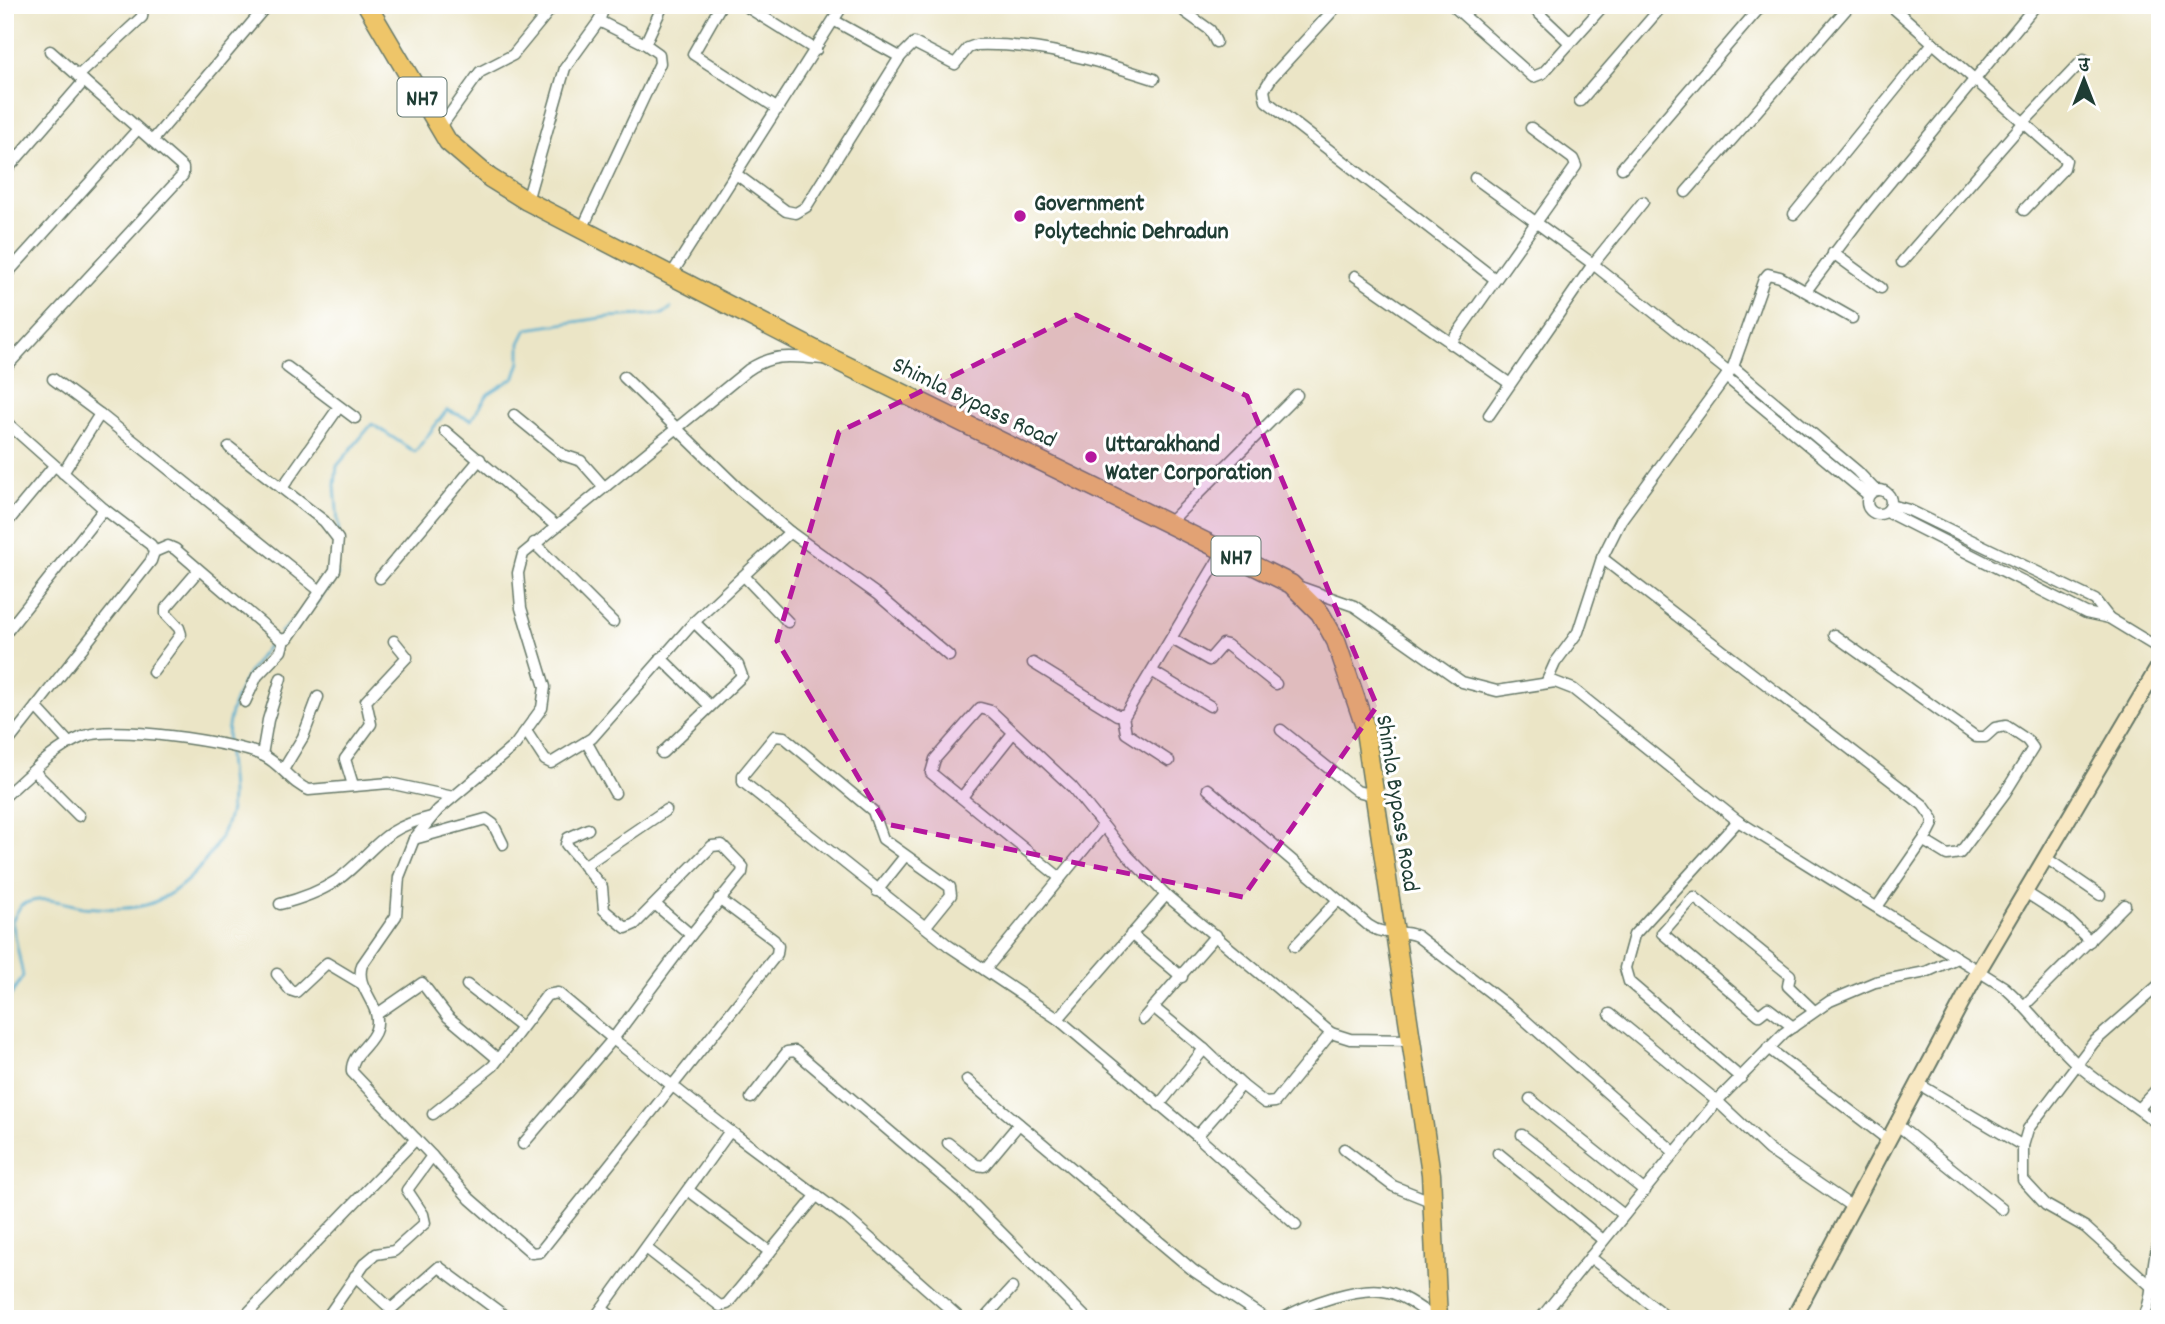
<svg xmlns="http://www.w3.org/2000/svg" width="2165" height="1324" viewBox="0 0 2165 1324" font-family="Dekko,'Playpen Sans Deva',sans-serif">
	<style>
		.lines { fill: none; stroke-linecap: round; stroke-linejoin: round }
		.stream { stroke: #51accf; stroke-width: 2.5 }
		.street-casing { stroke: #667867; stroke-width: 13 }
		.secondary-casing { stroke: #667867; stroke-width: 18 }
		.highway-casing { stroke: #667867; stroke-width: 21 }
		.street { stroke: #fff; stroke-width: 10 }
		.secondary { stroke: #f8e8c3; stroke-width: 14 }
		.highway { stroke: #eec569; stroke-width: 18 }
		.marked { fill: #b5179e; fill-opacity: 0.2; stroke: #b5179e; stroke-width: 5; stroke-dasharray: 14 9; stroke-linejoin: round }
		.poi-dot { fill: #b5179e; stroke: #fff; stroke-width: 2.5 }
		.labels { text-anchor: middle; stroke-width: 6; stroke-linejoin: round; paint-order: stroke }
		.shield { fill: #fff; stroke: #627771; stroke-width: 2 }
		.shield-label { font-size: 23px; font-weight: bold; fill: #1f3d34 }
		.poi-label { font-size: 24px; font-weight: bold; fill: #1f3d34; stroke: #fff; text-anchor: start }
		.street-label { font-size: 24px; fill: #1f3d34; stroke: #fff }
	</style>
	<rect width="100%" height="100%" fill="#fff"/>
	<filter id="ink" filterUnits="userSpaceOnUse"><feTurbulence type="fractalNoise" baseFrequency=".0143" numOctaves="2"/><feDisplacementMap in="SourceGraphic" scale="14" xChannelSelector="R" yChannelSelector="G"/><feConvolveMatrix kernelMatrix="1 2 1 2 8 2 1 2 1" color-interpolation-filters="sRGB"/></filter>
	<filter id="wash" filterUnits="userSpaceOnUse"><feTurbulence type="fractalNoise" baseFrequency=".00686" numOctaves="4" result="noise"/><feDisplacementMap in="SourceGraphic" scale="28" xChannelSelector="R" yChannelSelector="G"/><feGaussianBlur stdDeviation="1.57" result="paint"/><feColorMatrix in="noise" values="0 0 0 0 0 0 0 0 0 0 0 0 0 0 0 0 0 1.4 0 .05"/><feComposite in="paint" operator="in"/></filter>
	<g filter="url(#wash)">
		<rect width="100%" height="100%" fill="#ebe5c6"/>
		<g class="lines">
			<!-- stream -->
			<g class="stream">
				<path d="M339,536L335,485L337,466L372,424L415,452L447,410L471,420L488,394L515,377L520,362V343L527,329L608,317L663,314L671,308"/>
				<path d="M315,605L338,574"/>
				<path d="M280,633L296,619"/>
				<path d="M5,1005L23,976L12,921L21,905C44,894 61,903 83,907C102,909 135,910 152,903C191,887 231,839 231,796C231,773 225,749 228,726C233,693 254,662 275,638"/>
			</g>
		</g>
	</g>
	<g filter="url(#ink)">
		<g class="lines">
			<!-- street casing -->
			<g class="street-casing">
				<g id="street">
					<path d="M721,5L693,54L778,109"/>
					<path d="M744,5L816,50"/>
					<path d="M1185,5V12L1210,30L1216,42"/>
					<path d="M1338,5L1272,77L1264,90L1266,101L1495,279"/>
					<path d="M1452,5L1533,77L1543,73L1604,5"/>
					<path d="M1530,5L1570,43"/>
					<path d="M1890,5L2066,160L2064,168L2024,210"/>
					<path d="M599,21L645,44"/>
					<path d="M900,57L914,43L955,64L968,48L976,45C1039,43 1095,60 1154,79"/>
					<path d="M78,76L142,17L143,5"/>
					<path d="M1580,101L1663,5"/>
					<path d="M440,128L480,72L513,55L554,5"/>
					<path d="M153,140L267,5"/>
					<path d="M1622,168L1762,5"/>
					<path d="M5,172L84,81"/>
					<path d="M736,174L786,211L796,213L806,207L900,57L835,21"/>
					<path d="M1475,178L1593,264L1729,372"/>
					<path d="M1686,192L1850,5"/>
					<path d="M527,201L565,68L599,21L605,5"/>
					<path d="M1794,214L1933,43"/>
					<path d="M583,227L660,63L659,54L645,44L663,5"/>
					<path d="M1833,253L1881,288"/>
					<path d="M1902,262L2024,122L2084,59"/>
					<path d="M671,275L843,5"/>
					<path d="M5,276L138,129"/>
					<path d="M1355,276L1509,383"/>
					<path d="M1806,291L1867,210L2036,5"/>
					<path d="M1450,344L1576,166L1573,159L1531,128"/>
					<path d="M287,367L355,418"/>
					<path d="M1733,367L1857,471L1875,490"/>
					<path d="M5,368L183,175V168L50,51"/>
					<path d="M624,377L739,489L790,532L878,595L949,656"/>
					<path d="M1726,377L1868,495"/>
					<path d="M53,379L100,414L63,473"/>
					<path d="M100,414L319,590"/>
					<path d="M514,415L563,455L581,461L604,487"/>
					<path d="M1489,415L1593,264L1643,202"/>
					<path d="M5,421L104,509L151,545L154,552L151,561L5,746"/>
					<path d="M445,431L556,526"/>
					<path d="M282,488L339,407"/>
					<circle cx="1879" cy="502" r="12"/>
					<path d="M1891,505L1909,510L2095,600L2109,618L2160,649"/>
					<path d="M1887,512L2086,613L2109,618"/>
					<path d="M1168,524L1297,395"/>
					<path d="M5,525L54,466"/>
					<path d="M534,543L613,622"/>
					<path d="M154,552L168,546L175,549L281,640L288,638L335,570L338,539L324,521L229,447"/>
					<path d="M1602,558L1923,805L1933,819V824L1929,832L1877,907"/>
					<path d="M744,576L788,622"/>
					<path d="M380,578L480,459"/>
					<path d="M1297,586L1354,606L1462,682L1497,691L1555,682L1573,689L1738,821L2004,987C2031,1010 2050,1039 2076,1063C2102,1087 2133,1103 2160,1126"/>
					<path d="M5,634L104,509"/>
					<path d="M1834,635L1976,737H1985L1995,728L2006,726L2027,740L2033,748L2005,793L1960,853L1947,855L1924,841"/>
					<path d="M1172,639L1209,660L1223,644L1227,645L1276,684"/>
					<path d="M661,658L710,706"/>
					<path d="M1033,663L1117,715H1125L1224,550"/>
					<path d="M153,672L181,634L179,628L166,614V608L198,571"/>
					<path d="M1153,672L1210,706"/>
					<path d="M1546,683L1555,663L1578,632L1602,558L1621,520L1733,367L1764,279L1768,274L1780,277L1852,318"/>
					<path d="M245,702L257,676L281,651L284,640"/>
					<path d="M36,707L69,743"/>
					<path d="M1123,716L1126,733L1169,761"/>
					<path d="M1281,730L1357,791L1376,796"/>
					<path d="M526,731L545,760L551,763L592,738L694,622L790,532"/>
					<path d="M587,743L615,793"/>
					<path d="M662,753L742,676L738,665L694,622"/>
					<path d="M262,755L268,720L281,678"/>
					<path d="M283,770L303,737L318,697"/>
					<path d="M34,771L79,816"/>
					<path d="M353,785L345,759L371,724L366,701L407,657L394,641"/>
					<path d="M1208,789L1368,925C1386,938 1401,928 1417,936L1517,1013L1674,1152"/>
					<path d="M5,796C28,776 53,749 82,737C111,724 232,742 262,755C281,763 291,784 309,790L389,783L453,797"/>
					<path d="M962,797L1013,733"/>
					<path d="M1738,821L1634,935L1625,968L1629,982L1741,1078"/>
					<path d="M588,829L568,838L566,844L602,887L604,910L626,928L635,924L712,846L722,845L743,867L742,873L691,935L613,1039L730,1131"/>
					<path d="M414,839L486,819L493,824L503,844"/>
					<path d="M2046,858L2100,895"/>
					<path d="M584,866L666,810"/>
					<path d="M1059,877L931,773L935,759L980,708L991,711L1072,787L1127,855L1166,895L1331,1033L1350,1039L1410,1040"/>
					<path d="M877,891L905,856"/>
					<path d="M2025,892L2067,919L2090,941"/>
					<path d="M280,904C300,899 318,893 336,881C375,853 376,830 431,817"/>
					<path d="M656,905L691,935"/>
					<path d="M925,927L951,895L950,887L883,839L873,811L784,737L775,736L743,775V782L949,946L1058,1019L1197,1136L1296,1225"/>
					<path d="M1131,934L1182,977"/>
					<path d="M1295,946L1338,900"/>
					<path d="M985,970L1103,826"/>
					<path d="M277,974L290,990L296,992L327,963L362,984"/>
					<path d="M467,985L521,1027"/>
					<path d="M2025,1005L2125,905"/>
					<path d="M1153,1007L1204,1049"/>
					<path d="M377,1014L422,983L448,1017L498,1059"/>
					<path d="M1610,1014L1717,1101L1769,1150L1851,1206"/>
					<path d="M1058,1019L1166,895"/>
					<path d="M1143,1019L1216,935"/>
					<path d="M1793,1027L1768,1008L1759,1015L1662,933L1694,897L1790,975L1788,986L1814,1011"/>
					<path d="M1768,1048L1887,1139"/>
					<path d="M967,1080L1194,1271L1266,1319"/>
					<path d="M1917,1083L2023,1146"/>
					<path d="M1242,1085L1265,1103L1275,1102L1331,1033"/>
					<path d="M751,1098L787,1052L795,1051L961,1192L1087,1319"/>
					<path d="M1530,1099L1645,1191"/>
					<path d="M1159,1105L1204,1049L1242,1085L1197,1136"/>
					<path d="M2139,1108L2160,1086"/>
					<path d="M433,1114L493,1066L547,995L558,993L613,1039L523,1144"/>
					<path d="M1895,1123L2002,1209"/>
					<path d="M1522,1135L1624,1215"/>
					<path d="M948,1143L976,1165L984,1166L1019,1124"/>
					<path d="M1344,1149L1393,1186L1433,1202"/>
					<path d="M1498,1153L1603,1240"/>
					<path d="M432,1156L470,1199L532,1253L540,1252L777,954L778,946L774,940L719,899"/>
					<path d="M688,1190L770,1252"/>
					<path d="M646,1248L720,1306L727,1304L817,1195"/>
					<path d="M1590,1257L1669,1319"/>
					<path d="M355,1276L391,1309"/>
					<path d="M2152,1287L2085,1227L2046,1205L2023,1180V1146L2028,1129L2094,1042L2160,984"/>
					<path d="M602,1309L615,1319"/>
					<path d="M247,1314L416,1139"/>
					<path d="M326,1319L364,1264L376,1254L394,1251L425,1223L423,1214L407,1190L432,1156L352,1072C350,1054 372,1045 376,1029C383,1004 354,989 362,965L396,916L399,877L414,839L438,810L515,745L542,708L545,687L521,608L518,573L523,554L748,370C775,352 792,357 823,359"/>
					<path d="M389,1319L391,1309L439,1267L509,1319"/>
					<path d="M594,1319L730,1131L848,1219L961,1319"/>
					<path d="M829,1319L838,1315L848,1319"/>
					<path d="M984,1319L1012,1288"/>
					<path d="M1282,1319C1305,1305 1361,1284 1388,1292C1405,1296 1421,1309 1436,1319"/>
					<path d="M1540,1319L1717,1101L1784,1033L1830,1001L1875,982L1926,972L1957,958"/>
					<path d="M2143,1319C2156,1293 2149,1265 2160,1240"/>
				</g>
			</g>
			<!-- secondary casing -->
			<g class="secondary-casing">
				<path id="secondary" d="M1793,1319L1979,970L2160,664"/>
			</g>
			<!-- highway casing -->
			<g class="highway-casing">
				<path id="highway" d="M367,5L448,142L490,178L527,201L827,356L1291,584L1320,613L1336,641L1364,724L1431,1174L1438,1319"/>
			</g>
			<!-- street -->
			<use href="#street" class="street"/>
			<!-- secondary -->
			<use href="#secondary" class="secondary"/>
			<!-- highway -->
			<use href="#highway" class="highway"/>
		</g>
	</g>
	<!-- marked area -->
	<path class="marked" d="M1076,315L1247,396L1377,706L1243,897L886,824L777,641L839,432Z"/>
	<!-- markers -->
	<g class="poi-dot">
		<circle cx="1020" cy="216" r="7"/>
		<circle cx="1091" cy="457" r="7"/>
	</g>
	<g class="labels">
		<!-- shield labels -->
		<g class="shield">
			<rect x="397.5" y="77.5" width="49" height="39" rx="5"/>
			<rect x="1211.5" y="536.5" width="49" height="39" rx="5"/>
		</g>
		<g class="shield-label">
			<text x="422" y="105">NH7</text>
			<text x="1236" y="564">NH7</text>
		</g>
		<!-- poi labels -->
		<g class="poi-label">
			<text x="1034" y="210">Government<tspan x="1034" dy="28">Polytechnic Dehradun</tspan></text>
			<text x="1105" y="451">Uttarakhand<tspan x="1105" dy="28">Water Corporation</tspan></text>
		</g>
		<!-- street labels -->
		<g class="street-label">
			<text transform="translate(975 401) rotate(26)" y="8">Shimla Bypass Road</text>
			<text transform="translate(1399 803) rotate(81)" y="8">Shimla Bypass Road</text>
		</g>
	</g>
	<!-- margin -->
	<rect width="2165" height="1324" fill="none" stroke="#fff" stroke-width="28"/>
	<!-- north arrow -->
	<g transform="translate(2084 80)" stroke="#ffffff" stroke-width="5" paint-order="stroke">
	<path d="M0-5L12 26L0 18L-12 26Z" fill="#1f3d34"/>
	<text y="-10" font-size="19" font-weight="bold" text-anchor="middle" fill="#1f3d34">उ</text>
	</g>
</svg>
